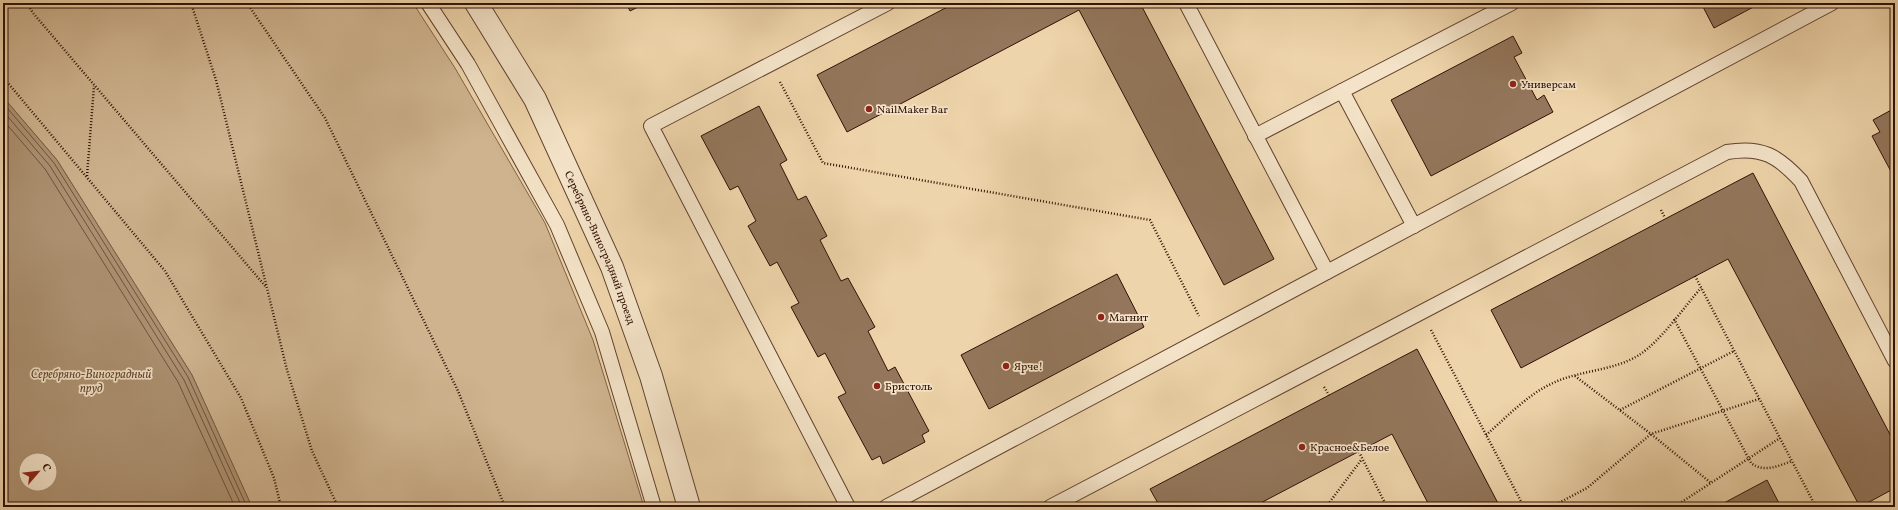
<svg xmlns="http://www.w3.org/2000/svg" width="1898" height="510" viewBox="0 0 1898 510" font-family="Vollkorn,serif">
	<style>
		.green { fill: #ceb38e; stroke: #7f624a }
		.water { fill: #ad9272; stroke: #7b5e46; fill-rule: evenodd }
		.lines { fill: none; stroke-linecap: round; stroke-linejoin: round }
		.shore { stroke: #6e523c; stroke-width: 1 }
		.building { fill: #93765b; stroke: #301105 }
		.service-casing { stroke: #60422e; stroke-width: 16 }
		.minor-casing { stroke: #60422e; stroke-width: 24 }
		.path { stroke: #301105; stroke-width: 2.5; stroke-dasharray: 1 2; stroke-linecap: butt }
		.service { stroke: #f4e3c8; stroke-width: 14 }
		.minor { stroke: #f4e3c8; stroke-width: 22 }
		.poi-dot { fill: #8f2418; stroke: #f4e3c8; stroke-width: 1.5 }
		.labels { text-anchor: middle; stroke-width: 3.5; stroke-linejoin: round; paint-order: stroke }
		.poi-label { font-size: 11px; fill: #301105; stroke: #f4e3c8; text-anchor: start }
		.street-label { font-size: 11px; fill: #301105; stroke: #f4e3c8 }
		.water-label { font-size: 12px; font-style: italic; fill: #624531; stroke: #f4e3c8 }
	</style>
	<rect width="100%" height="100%" fill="#eed4aa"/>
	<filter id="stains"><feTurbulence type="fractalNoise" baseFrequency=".005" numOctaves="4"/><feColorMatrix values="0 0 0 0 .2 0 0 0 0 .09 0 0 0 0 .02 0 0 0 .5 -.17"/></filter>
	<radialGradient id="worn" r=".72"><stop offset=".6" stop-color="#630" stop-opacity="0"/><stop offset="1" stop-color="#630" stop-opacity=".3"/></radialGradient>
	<!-- green -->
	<path class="green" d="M3,3H413L455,68L545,223L593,340L644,507H252L192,375L57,160L3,97Z"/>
	<!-- water -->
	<path class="water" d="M3,97L57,160L192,375L252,507H3ZM26,460H50V484H26Z"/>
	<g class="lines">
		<!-- shore -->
		<g class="shore">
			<path d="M3,103L54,163L188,377L247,507"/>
			<path d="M3,111L50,166L184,380L242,507"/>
			<path d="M3,120L45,169L178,382L235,507"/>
		</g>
	</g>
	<!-- building -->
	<g class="building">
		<path d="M626,3H646L630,11Z"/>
		<path d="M955,3H1140L1274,259L1224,285L1079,10L847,132L817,75Z"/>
		<path d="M1701,3H1761L1714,28Z"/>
		<path d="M1513,36L1522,53L1514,57L1537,100L1544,95L1553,112L1431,176L1391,100Z"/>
		<path d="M759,106L787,160L780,164L798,200L806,196L827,236L820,240L841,281L848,278L875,327L868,331L888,371L895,367L929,431L922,435L925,442L883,464L880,456L872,460L838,397L846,393L825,353L818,357L791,307L799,303L777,262L770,266L748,226L756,221L738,186L730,190L701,136Z"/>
		<path d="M1895,108V179L1872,136L1880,132L1873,120Z"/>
		<path d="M1753,173L1895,444V488L1860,507L1728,259L1521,368L1491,310Z"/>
		<path d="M1117,274L1144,327L989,409L961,355Z"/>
		<path d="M1417,349L1500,507H1430L1392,434L1253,507H1160L1150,489Z"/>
		<path d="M1767,480L1781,507H1715L1722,504Z"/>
	</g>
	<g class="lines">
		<!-- service casing -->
		<g class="service-casing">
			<g id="service">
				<path d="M428,3L468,64L557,225L602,332L654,507"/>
				<path d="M1186,3L1327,272"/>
				<path d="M1342,91L1414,226"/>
				<path d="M1255,136L1512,3"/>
				<path d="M848,507L651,126L888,3"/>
				<path d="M886,507L1832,3"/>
				<path d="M1050,507L1727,152C1762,146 1778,156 1801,181L1895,361"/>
			</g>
		</g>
		<!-- minor casing -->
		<g class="minor-casing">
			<g id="minor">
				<path id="s1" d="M476,3L535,99L612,267L651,376L689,507"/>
			</g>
		</g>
		<!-- path -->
		<g class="path">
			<path d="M27,3L33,13L266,287"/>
			<path d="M191,3L216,80L287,370L312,451L338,507"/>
			<path d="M247,3L325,118L458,391L505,507"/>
			<path d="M3,77L165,271L241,398L274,478L281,507"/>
			<path d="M780,82L823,163L1150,220L1199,316"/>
			<path d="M87,176L94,86"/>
			<path d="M1661,210L1665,218"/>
			<path d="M1695,276L1816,507"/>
			<path d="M1674,319L1751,463C1764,473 1778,466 1792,461"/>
			<path d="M1431,330L1524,507"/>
			<path d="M1575,376L1651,434L1711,483"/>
			<path d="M1324,387L1329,395"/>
			<path d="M1620,410L1734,351"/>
			<path d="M1486,435C1507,417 1528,394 1553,383C1580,370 1614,371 1639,355C1661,341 1684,307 1701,288"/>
			<path d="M1359,452L1387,507"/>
			<path d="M1329,503L1331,507"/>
			<path d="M1326,507L1362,459"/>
			<path d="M1551,507L1587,488L1651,434L1759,399"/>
			<path d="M1674,507L1780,438"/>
		</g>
		<!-- service -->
		<use href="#service" class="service"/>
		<!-- minor -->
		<use href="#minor" class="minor"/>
	</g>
	<!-- markers -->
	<g class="poi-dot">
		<circle cx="1513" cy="84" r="4"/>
		<circle cx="869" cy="109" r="4"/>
		<circle cx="1101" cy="317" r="4"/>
		<circle cx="1006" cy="366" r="4"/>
		<circle cx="877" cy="386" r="4"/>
		<circle cx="1302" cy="447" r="4"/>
	</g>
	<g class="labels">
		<!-- poi labels -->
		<g class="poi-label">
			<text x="1521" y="88">Универсам</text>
			<text x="877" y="113">NailMaker Bar</text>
			<text x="1109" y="321">Магнит</text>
			<text x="1014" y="370">Ярче!</text>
			<text x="885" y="390">Бристоль</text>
			<text x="1310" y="451">Красное&amp;Белое</text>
		</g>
		<!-- street labels -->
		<g class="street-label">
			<text dy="4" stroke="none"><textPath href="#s1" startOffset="275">Серебряно-Виноградный проезд</textPath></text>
		</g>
		<!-- water labels -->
		<g class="water-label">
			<text x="91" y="378">Серебряно-Виноградный<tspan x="91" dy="14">пруд</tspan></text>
		</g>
	</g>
	<!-- margin -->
	<rect width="1898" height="510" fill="none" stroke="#eed4aa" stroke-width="16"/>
	<rect x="4" y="4" width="1890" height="502" fill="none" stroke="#301105" stroke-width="2"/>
	<rect x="8" y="8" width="1882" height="494" fill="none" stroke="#301105"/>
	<!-- north arrow -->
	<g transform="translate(38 472) rotate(62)"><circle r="19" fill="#f4e3c8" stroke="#a68f7a"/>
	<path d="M0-3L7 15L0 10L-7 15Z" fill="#8f2418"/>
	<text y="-6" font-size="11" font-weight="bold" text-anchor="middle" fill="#301105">С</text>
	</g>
	<rect width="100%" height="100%" filter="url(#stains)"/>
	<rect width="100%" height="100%" fill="url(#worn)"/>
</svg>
